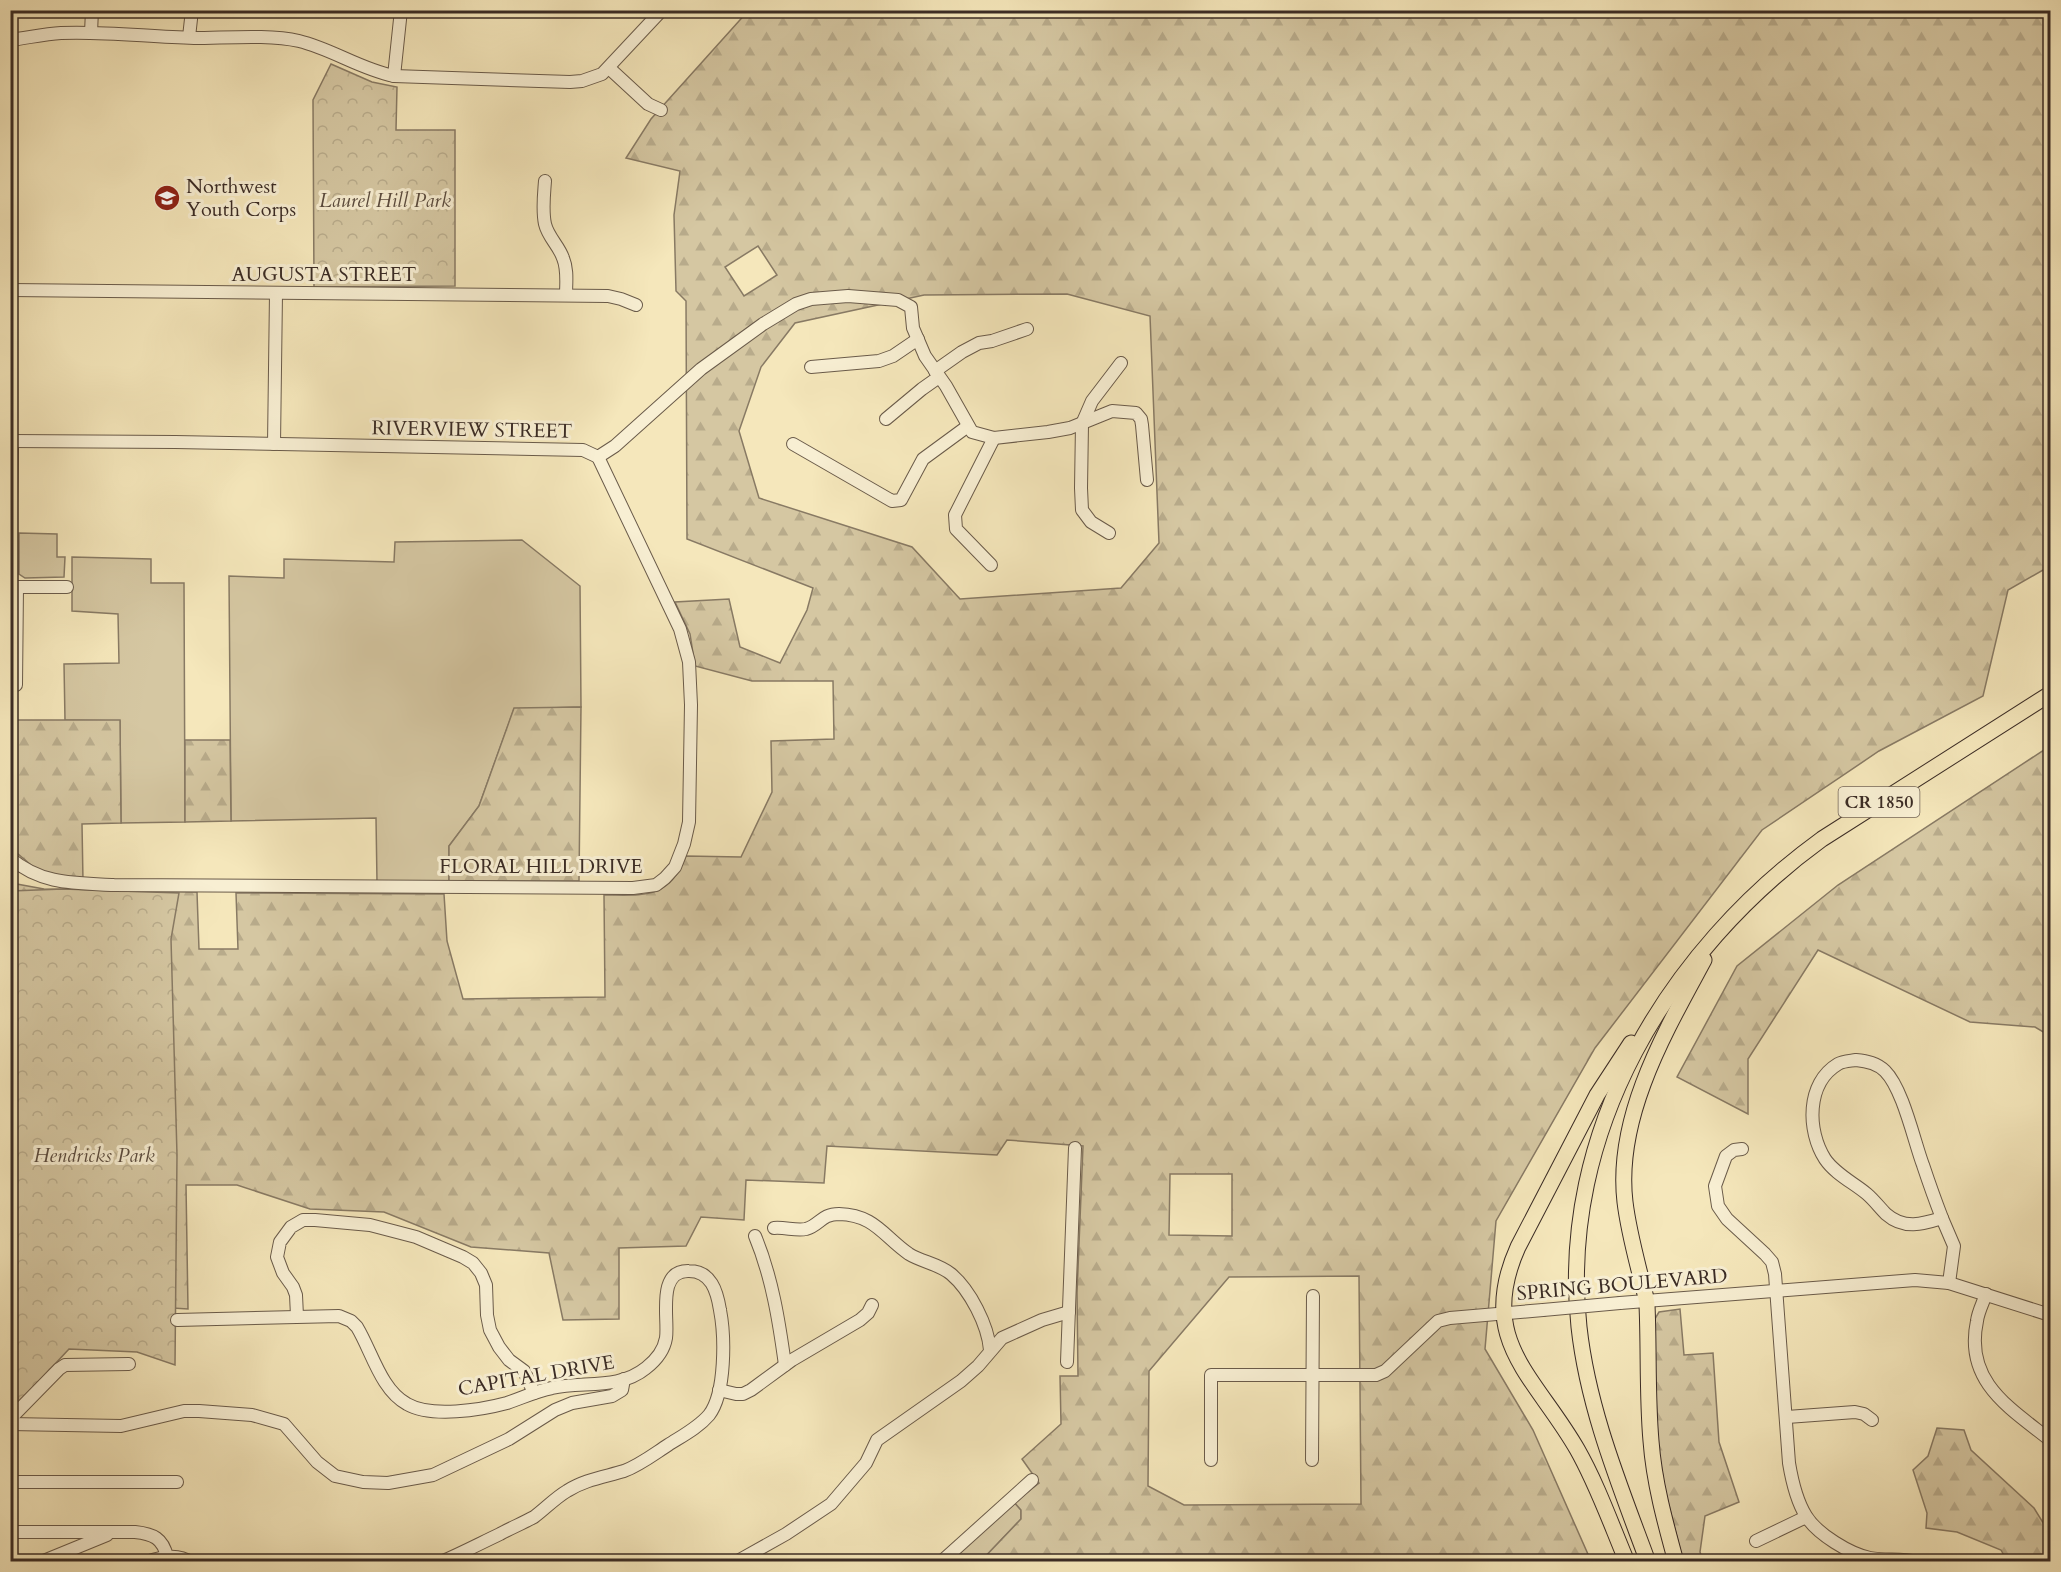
<svg xmlns="http://www.w3.org/2000/svg" width="2061" height="1572" viewBox="0 0 2061 1572" font-family="Cardo,serif">
	<style>
		.green { fill: #d5c7a2; stroke: #887a64; stroke-width: 1.5 }
		.forest { fill: url(#forest-firs); stroke: #887a64; stroke-width: 1.5; fill-rule: evenodd }
		.park { fill: url(#park-crowns); stroke: #887a64; stroke-width: 1.5 }
		.lines { fill: none; stroke-linecap: round; stroke-linejoin: round }
		.minor-casing { stroke: #6a5b4a; stroke-width: 14 }
		.major-casing { stroke: #3b2c25; stroke-width: 17 }
		.minor { stroke: #f8efd3; stroke-width: 12 }
		.major { stroke: #f5e7bb; stroke-width: 15 }
		.minor-bridge-casing { stroke: #6a5b4a; stroke-width: 14; stroke-linecap: butt }
		.minor-bridge { stroke: #f8efd3; stroke-width: 12 }
		.labels { text-anchor: middle; stroke-width: 6; stroke-linejoin: round; paint-order: stroke }
		.shield { fill: #f8efd3; stroke: #746659; stroke-width: 1.5 }
		.shield-label { font-size: 18px; font-weight: bold; fill: #3b2c25 }
		.poi-label { font-size: 20px; fill: #3b2c25; stroke: #f8efd3; text-anchor: start }
		.park-label { font-size: 20px; font-style: italic; fill: #5a4b3e; stroke: #f8efd3 }
		.street-label { font-size: 20px; fill: #3b2c25; stroke: #f8efd3 }
	</style>
	<defs>
		<pattern id="forest-firs" width="22" height="20" patternUnits="userSpaceOnUse" patternTransform="scale(1.5)"><rect width="22" height="20" fill="#d5c7a2"/><path d="M5 1l3.5 6h-7zM16 11l3.5 6h-7z" fill="#b8ab8b"/></pattern>
		<pattern id="park-crowns" width="20" height="18" patternUnits="userSpaceOnUse" patternTransform="scale(1.5)"><rect width="20" height="18" fill="#d5c7a2"/><path d="M2 6a3 3 0 1 1 6 0M12 15a3 3 0 1 1 6 0" fill="none" stroke="#b8ab8b"/></pattern>
	</defs>
	<rect width="100%" height="100%" fill="#f5e7bb"/>
	<filter id="stains"><feTurbulence type="fractalNoise" baseFrequency=".00333" numOctaves="4"/><feColorMatrix values="0 0 0 0 .2 0 0 0 0 .09 0 0 0 0 .02 0 0 0 .5 -.17"/></filter>
	<radialGradient id="worn" r=".72"><stop offset=".6" stop-color="#630" stop-opacity="0"/><stop offset="1" stop-color="#630" stop-opacity=".3"/></radialGradient>
	<!-- green -->
	<g class="green">
		<path d="M19,533L57,534V557H65L64,577L25,578L19,574Z"/>
		<path d="M522,540L580,586L581,707L514,709L479,806L449,846V881L377,882L376,818L231,821L229,576L284,578V559L394,562L395,542Z"/>
		<path d="M72,557L151,559V583H184L185,822L121,823L120,721L65,720L64,664L119,663L118,614L72,611Z"/>
		<path d="M1014,1502L1021,1510V1519L981,1561L946,1562Z"/>
	</g>
	<!-- forest -->
	<g class="forest">
		<path d="M748,11H2050V566L2008,590L1983,696L1879,751L1762,830L1595,1048L1496,1221L1485,1349L1533,1430L1591,1561H981L1021,1519V1510L1014,1502L1039,1483L1022,1459L1061,1424L1060,1376H1078L1077,1293L1083,1146L1007,1140L997,1155L827,1146L824,1183L746,1180L744,1220L701,1217L686,1246L619,1248V1319L563,1320L549,1253L471,1247L384,1212L310,1209L237,1185H186L188,1309L172,1308L76,1324L11,1406V883L44,889L197,892L199,949H238L236,893L444,894L447,941L463,999L605,997L604,895C644,895 669,900 686,856L741,857L772,792L771,741L834,739L833,681H752L695,666L690,634L675,602L729,599L740,647L780,663L807,610L813,588L687,539L686,301L676,291L674,215L680,171L626,158L651,119ZM758,246L777,275L744,296L725,267ZM1067,294L1150,316L1159,543L1121,588L960,599L912,547L759,498L739,431L761,367L795,323L924,295ZM1170,1174H1232V1236L1169,1235ZM1359,1276L1361,1504L1184,1505L1148,1486L1149,1371L1229,1277Z"/>
		<path d="M581,707L579,881H449V846L479,806L514,708Z"/>
		<path d="M11,720H120L121,823L82,824L83,881L37,870L11,848Z"/>
		<path d="M185,740H230L231,821L185,822Z"/>
		<path d="M2050,746V1036L2035,1027L1970,1022L1818,950L1748,1059V1114L1677,1077L1737,966L1838,885Z"/>
		<path d="M1680,1309L1684,1355L1713,1353L1719,1442L1739,1502L1705,1516L1700,1552L1703,1561H1683L1665,1490L1658,1446L1653,1322L1659,1312Z"/>
		<path d="M1937,1428L1964,1430L1971,1450L2034,1508L2050,1534V1561H2007L2001,1550L1957,1532L1926,1528L1927,1513L1913,1470L1928,1456Z"/>
	</g>
	<!-- park -->
	<g class="park">
		<path d="M331,64L372,82L397,87L396,130H455V286L314,287L313,100Z"/>
		<path d="M63,889L179,893L171,939L177,1155L175,1365L137,1352L69,1349L11,1411V891Z"/>
	</g>
	<g class="lines">
		<!-- minor casing -->
		<g class="minor-casing">
			<g id="minor">
				<path d="M91,33L92,10"/>
				<path d="M189,37L192,10"/>
				<path d="M10,40C27,38 44,34 61,33C105,31 149,37 194,38C225,38 269,34 299,41C332,49 360,69 394,76L570,82L582,81L602,74L662,10"/>
				<path d="M609,68L648,104L661,110"/>
				<path d="M394,76L401,10"/>
				<path d="M545,181C544,195 542,210 545,224C548,237 559,246 563,258C568,270 566,283 566,295"/>
				<path d="M10,290L608,296L621,299L636,305"/>
				<path d="M811,367L879,361L893,356L918,339"/>
				<path d="M935,371L962,352L979,343L992,341L1027,329"/>
				<path d="M886,419L922,389L939,377"/>
				<path d="M10,441L175,442L583,450L598,457L615,446L701,369L763,324L796,304L811,299L848,296L898,300L911,307L913,328L925,356L946,386L972,432L994,438L1048,432L1070,428L1112,411L1136,413L1141,419L1142,425L1147,480"/>
				<path d="M274,444L276,293"/>
				<path d="M793,444L892,501L901,500L923,459L968,426"/>
				<path d="M1109,533L1091,522L1082,510L1081,488L1082,424L1092,401L1121,363"/>
				<path d="M991,565L956,529L955,515L994,438"/>
				<path d="M10,567L12,441"/>
				<path d="M10,587H67"/>
				<path d="M16,685L17,587"/>
				<path d="M10,858C42,885 75,883 114,885L633,888L656,885L665,878L675,867L684,844L689,822L691,705L689,662L680,629L598,457"/>
				<path d="M1856,1060C1867,1061 1877,1063 1885,1071C1903,1089 1914,1141 1923,1165C1929,1183 1935,1200 1942,1218C1923,1224 1904,1230 1886,1214C1880,1208 1874,1200 1867,1194C1854,1183 1835,1174 1825,1159C1807,1131 1806,1083 1838,1064C1843,1061 1850,1061 1856,1060Z"/>
				<path d="M1742,1149L1734,1150L1726,1156L1715,1186L1718,1206L1727,1219L1765,1254L1772,1262L1775,1274L1789,1463C1792,1481 1796,1500 1806,1516C1817,1534 1850,1554 1870,1558C1886,1561 1901,1558 1916,1562"/>
				<path d="M1942,1218L1954,1246L1949,1283"/>
				<path d="M774,1228C785,1227 796,1231 806,1229C820,1225 821,1214 839,1214C875,1215 883,1236 909,1254C922,1262 939,1264 951,1274C970,1290 988,1325 990,1350"/>
				<path d="M755,1236C772,1277 779,1321 785,1365"/>
				<path d="M1986,1294C1983,1303 1978,1312 1977,1321C1964,1382 2010,1408 2050,1440"/>
				<path d="M1620,1303L1915,1280L1949,1283L2050,1315"/>
				<path d="M297,1316L296,1295L293,1287L283,1273L277,1257L280,1242L291,1227L303,1220H315L370,1225L416,1237L463,1257L473,1263L481,1273L486,1285L487,1315L490,1330L499,1347L509,1360L524,1371L534,1393"/>
				<path d="M177,1320L339,1316L351,1321L357,1327C372,1352 381,1390 407,1404C431,1418 481,1410 507,1403C522,1398 536,1391 552,1388C583,1381 619,1390 646,1368C655,1361 664,1350 666,1338C669,1319 656,1270 689,1271C711,1271 717,1291 720,1310C725,1336 726,1393 709,1415C698,1428 682,1436 668,1445C654,1454 640,1465 624,1471C604,1477 584,1480 567,1491C555,1498 545,1509 534,1517C523,1523 511,1528 500,1534C481,1543 462,1553 441,1562"/>
				<path d="M1067,1362L1075,1148"/>
				<path d="M719,1390L736,1394H743L751,1390L792,1360L860,1320L868,1313L872,1305"/>
				<path d="M1787,1417L1855,1412L1864,1414L1872,1420"/>
				<path d="M10,1419L59,1369L65,1365L129,1364"/>
				<path d="M10,1424L121,1426L184,1411H199L252,1415L284,1424L317,1462L335,1476L363,1482L388,1483L433,1475L509,1439L555,1410L572,1403L612,1396L622,1390L624,1379"/>
				<path d="M1211,1460V1375H1376L1385,1371L1438,1321L1450,1318L1543,1310"/>
				<path d="M1312,1460L1313,1296"/>
				<path d="M10,1482H177"/>
				<path d="M10,1532H135C153,1534 163,1538 167,1557"/>
				<path d="M1756,1541L1806,1517"/>
				<path d="M41,1562L107,1535"/>
				<path d="M146,1562C160,1557 178,1553 190,1562"/>
				<path d="M736,1562L786,1534L831,1504L866,1463L877,1440L961,1381L978,1366L1002,1338L1042,1320L1069,1312"/>
				<path d="M941,1562L1032,1480"/>
			</g>
		</g>
		<!-- major casing -->
		<g class="major-casing">
			<g id="major">
				<path d="M1627,1562C1611,1524 1597,1484 1577,1449C1535,1376 1476,1340 1518,1247L1597,1095L1631,1043"/>
				<path d="M1648,1562C1620,1486 1588,1409 1579,1327C1558,1132 1668,951 1822,839L2050,694"/>
				<path d="M1676,1562C1665,1522 1654,1482 1651,1441C1647,1396 1649,1350 1647,1305C1646,1294 1642,1284 1640,1274C1634,1250 1628,1227 1625,1202C1615,1117 1665,1032 1704,960"/>
			</g>
		</g>
		<!-- minor -->
		<use href="#minor" class="minor"/>
		<!-- major -->
		<use href="#major" class="major"/>
		<!-- minor-bridge casing -->
		<g class="minor-bridge-casing">
			<path id="minor-bridge" d="M1543,1310L1620,1303"/>
		</g>
		<!-- minor-bridge -->
		<use href="#minor-bridge" class="minor-bridge"/>
	</g>
	<!-- icons -->
	<defs>
		<g id="school-disc" transform="scale(1.35)"><circle r="9.5" fill="#8f2418" stroke="#f8efd3"/><path d="M0-5L7-2L0 1L-7-2ZM-4 1L0 2.5L4 1V4Q0 6-4 4Z" fill="#fff"/></g>
	</defs>
	<g fill-rule="evenodd">
		<use href="#school-disc" x="167" y="198"/>
	</g>
	<g class="labels">
		<!-- shield labels -->
		<rect class="shield" x="1838.5" y="787" width="81" height="30" rx="4.5"/>
		<g class="shield-label">
			<text x="1879" y="808">CR 1850</text>
		</g>
		<!-- poi labels -->
		<g class="poi-label">
			<text x="186" y="193">Northwest<tspan x="186" dy="23">Youth Corps</tspan></text>
		</g>
		<!-- park labels -->
		<g class="park-label">
			<text x="385" y="207">Laurel Hill Park</text>
			<text x="94" y="1162">Hendricks Park</text>
		</g>
		<!-- street labels -->
		<g class="street-label">
			<text x="324" y="281">AUGUSTA STREET</text>
			<text transform="translate(472 429) rotate(1)" y="7">RIVERVIEW STREET</text>
			<text x="541" y="873">FLORAL HILL DRIVE</text>
			<text transform="translate(1622 1284) rotate(-5)" y="7">SPRING BOULEVARD</text>
			<text transform="translate(536 1375) rotate(-10)" y="7">CAPITAL DRIVE</text>
		</g>
	</g>
	<!-- margin -->
	<rect width="2061" height="1572" fill="none" stroke="#f5e7bb" stroke-width="36"/>
	<rect x="12" y="12" width="2037" height="1548" fill="none" stroke="#3b2c25" stroke-width="3"/>
	<rect x="18" y="18" width="2025" height="1536" fill="none" stroke="#3b2c25" stroke-width="1.5"/>
	<rect width="100%" height="100%" filter="url(#stains)"/>
	<rect width="100%" height="100%" fill="url(#worn)"/>
</svg>
